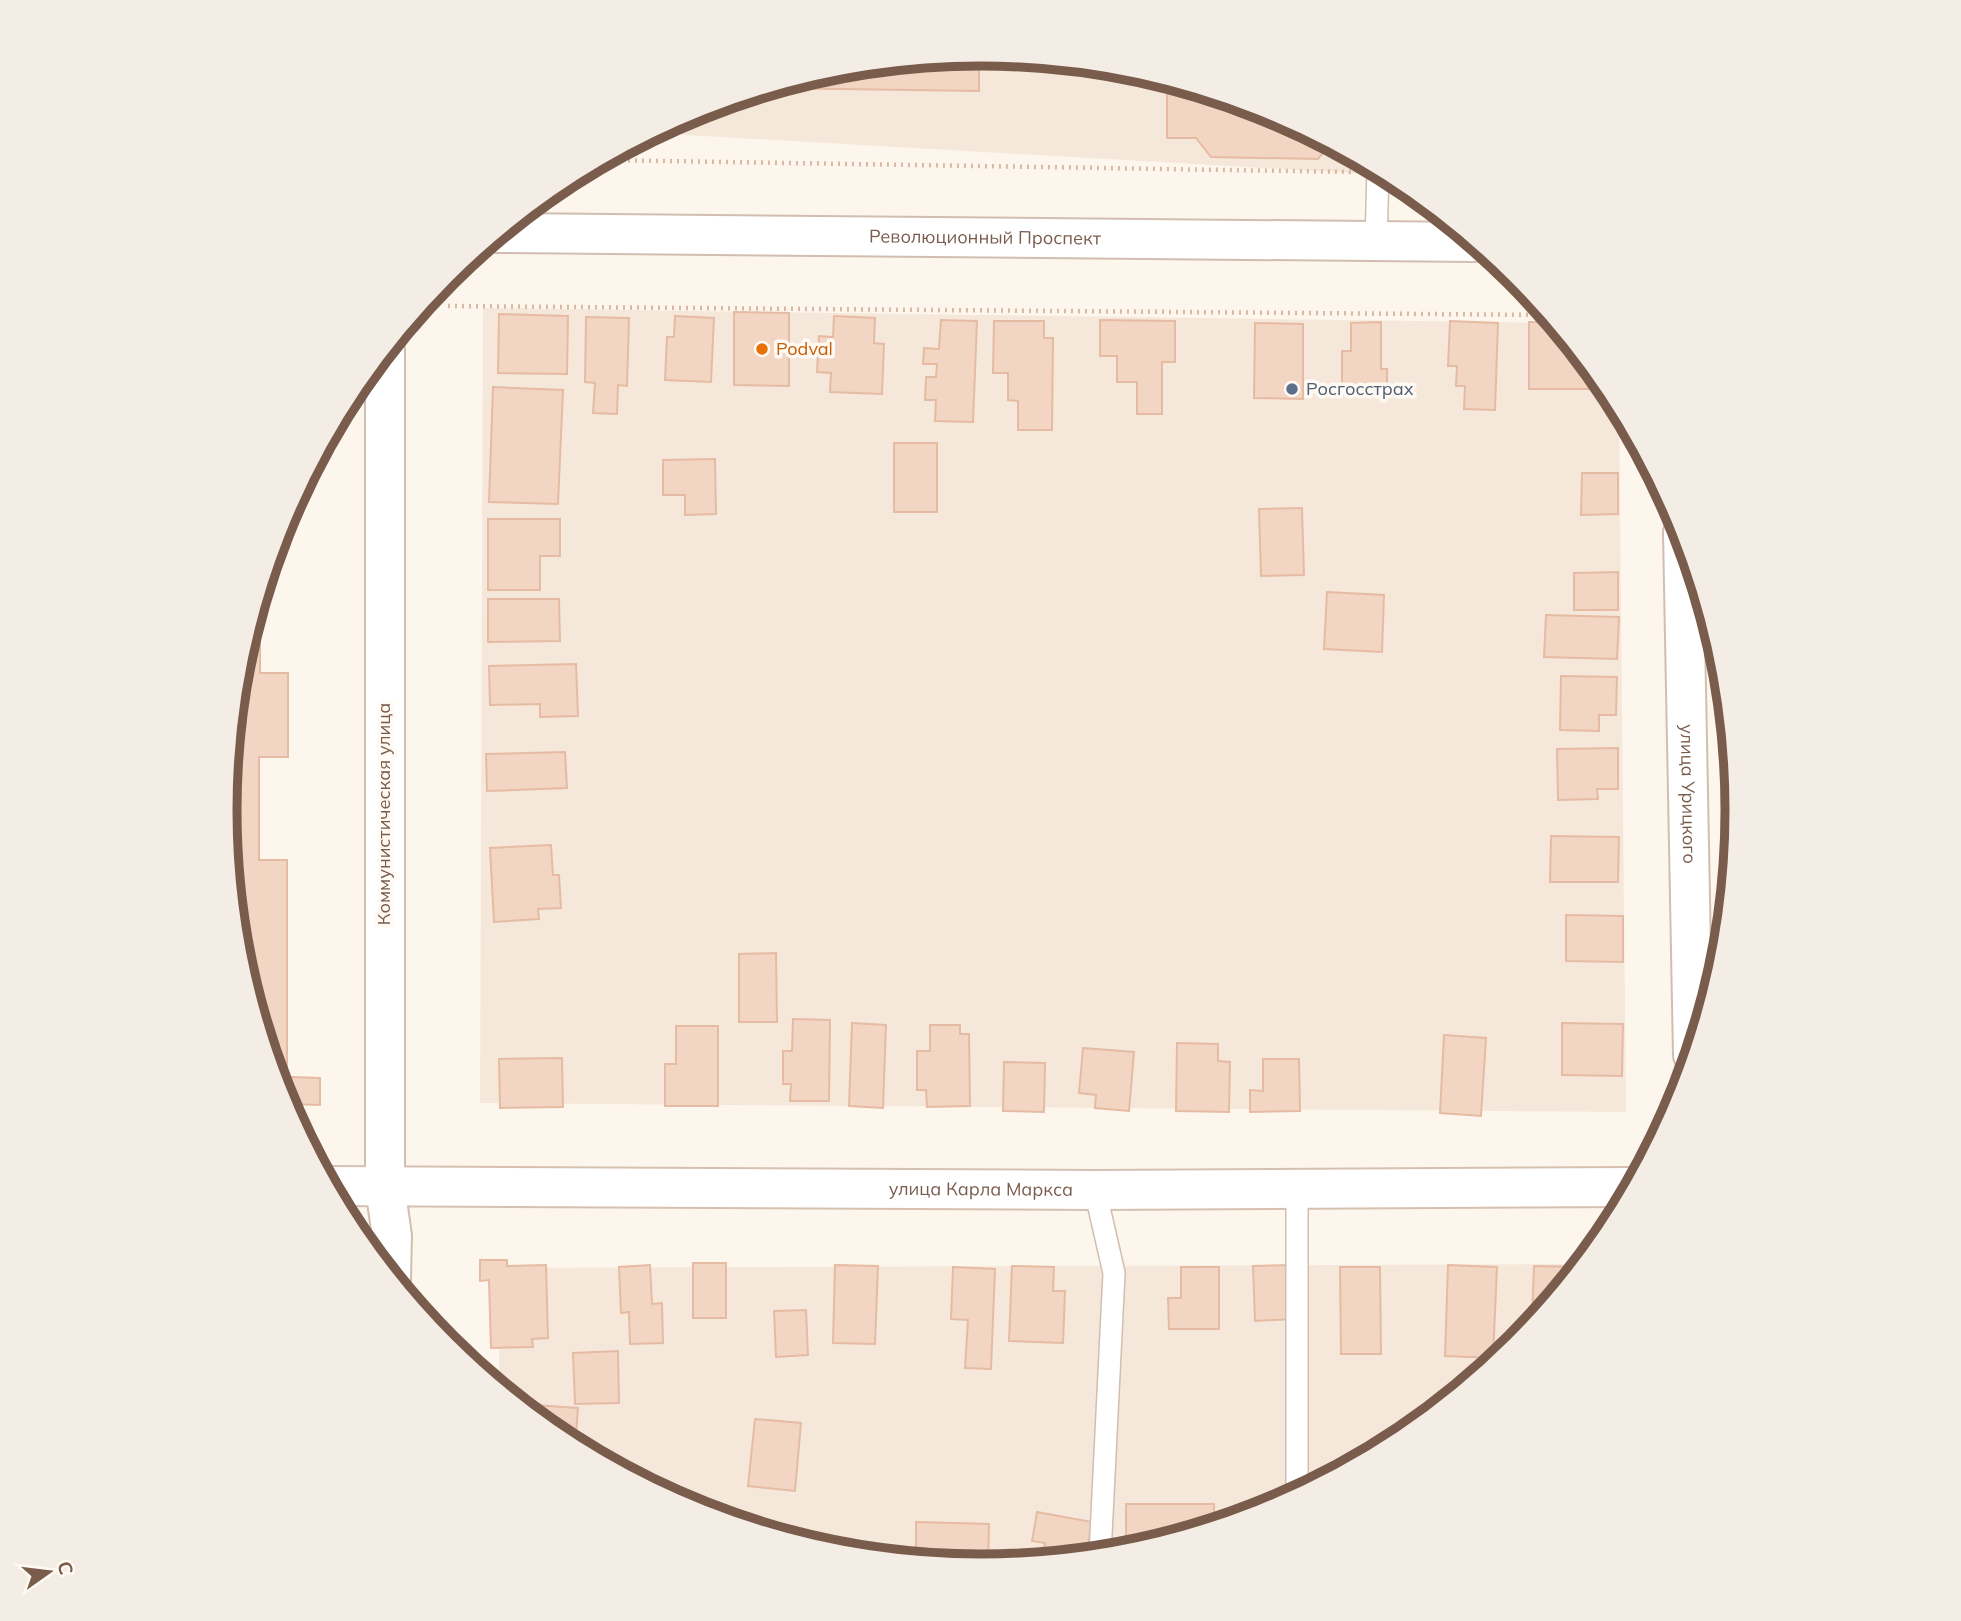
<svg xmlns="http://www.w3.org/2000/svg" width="1961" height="1621" viewBox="0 0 1961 1621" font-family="Mulish,sans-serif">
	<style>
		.residential { fill: #f5e8da }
		.building { fill: #f3d5c3; stroke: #e6bba3; stroke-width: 2 }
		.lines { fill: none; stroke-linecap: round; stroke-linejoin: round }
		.service-casing { stroke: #d1beb0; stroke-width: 24 }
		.minor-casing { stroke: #d1beb0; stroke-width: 42 }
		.tertiary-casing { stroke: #d1beb0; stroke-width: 42 }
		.secondary-casing { stroke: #d6c0b0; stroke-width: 42 }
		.path { stroke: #d9b8a5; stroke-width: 4.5; stroke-dasharray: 2 5; stroke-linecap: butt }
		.service { stroke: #fff; stroke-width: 21 }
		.minor { stroke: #fff; stroke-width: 38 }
		.tertiary { stroke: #fff; stroke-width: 38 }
		.secondary { stroke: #fff; stroke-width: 38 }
		.food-dot { fill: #e8710a; stroke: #fffaf3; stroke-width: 2.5 }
		.service-dot { fill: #5c6f8a; stroke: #fffaf3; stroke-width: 2.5 }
		.labels { text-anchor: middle; stroke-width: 7; stroke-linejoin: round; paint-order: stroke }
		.street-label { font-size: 18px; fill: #7a5c4d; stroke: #fffaf3 }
		.food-label { font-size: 18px; fill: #c56008; stroke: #fffaf3; text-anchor: start }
		.service-label { font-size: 18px; fill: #4e5e75; stroke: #fffaf3; text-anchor: start }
		.rim { fill: none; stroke: #7a5c4d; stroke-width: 9 }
	</style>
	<rect width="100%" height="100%" fill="#fdf6ec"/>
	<!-- residential -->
	<g class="residential">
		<path d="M981,54L1128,69L1270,112L1388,175L651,133L691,112L833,69Z"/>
		<path d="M483,308L1554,323L1610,391L1619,408L1626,1112L480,1103Z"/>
		<path d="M1582,1264L1515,1346L1400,1440L1270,1509L1128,1552L980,1567L833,1552L691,1509L560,1439L499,1389L500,1268Z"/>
	</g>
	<!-- building -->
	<g class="building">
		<path d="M979,54V91L768,88L833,69Z"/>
		<path d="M1167,91H1203L1270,112L1330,144L1318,159L1211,157L1196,138H1167Z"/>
		<path d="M734,312L789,313V386L734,385Z"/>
		<path d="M499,314L568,316L567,374L498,373Z"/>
		<path d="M675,316L714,318L711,382L665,380L667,337H674Z"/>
		<path d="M834,316L875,318L874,343L884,344L882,394L830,392L831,373L817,372L819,336L833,337Z"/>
		<path d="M586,317L629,318L627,386L618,385L617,414L593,413L595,383L585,382Z"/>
		<path d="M941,320L977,321L973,422L935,421L936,400H925L926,377H936L937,364H923L924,348L939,349Z"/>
		<path d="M1100,320L1175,321V362H1162V414H1137V382H1117V356H1100Z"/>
		<path d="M994,321H1044V338H1053L1052,430H1018V401L1008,400V373H993Z"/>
		<path d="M1450,321L1498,323L1495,410L1464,409L1465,386H1456L1457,366H1448Z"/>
		<path d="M1381,322V369H1387V395H1342V351H1351V323Z"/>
		<path d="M1529,322H1553L1608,389H1529Z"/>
		<path d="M1255,323L1303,324V399L1254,398Z"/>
		<path d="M493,387L563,390L558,504L489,502Z"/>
		<rect x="894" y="443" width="43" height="69"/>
		<path d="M715,459L716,514L685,515V495H663V460Z"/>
		<path d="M1582,473H1618V514L1581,515Z"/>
		<path d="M1302,508L1304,575L1261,576L1259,509Z"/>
		<path d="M488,519H560V556H540V590H488Z"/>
		<path d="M1618,572V610H1574V573Z"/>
		<path d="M1327,592L1384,595L1382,652L1324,649Z"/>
		<path d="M260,593V673H288V757H259V860H287V1093H280L239,958L224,810L239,663Z"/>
		<path d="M488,599H559L560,641L488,642Z"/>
		<path d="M1546,615L1619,617L1617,659L1544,657Z"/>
		<path d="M576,664L578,716L540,717V704L490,705L489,666Z"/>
		<path d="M1561,676L1617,677L1616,715H1599V731L1560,730Z"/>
		<path d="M1618,748V789H1597L1598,799L1558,800L1557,749Z"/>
		<path d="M565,752L567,788L487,791L486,754Z"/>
		<path d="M1551,836L1619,837L1618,882H1550Z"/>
		<path d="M551,845L553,875H559L561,908L538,909L539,919L494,922L490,848Z"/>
		<path d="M1566,915L1623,916V962L1566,961Z"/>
		<path d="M776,953L777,1022H739V954Z"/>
		<path d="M793,1019L830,1020L829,1101H790L791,1084H783V1051H792Z"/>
		<path d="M852,1023L886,1025L883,1108L849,1106Z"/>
		<path d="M1562,1023L1623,1024L1622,1076L1562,1075Z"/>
		<path d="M930,1025H960V1034H969L970,1106L927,1107L926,1090H917V1051H930Z"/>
		<path d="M676,1026H718V1106H665V1064H676Z"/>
		<path d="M1444,1035L1486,1038L1481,1116L1440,1113Z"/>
		<path d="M1177,1043L1218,1044V1061L1230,1062L1229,1112L1176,1111Z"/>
		<path d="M1083,1048L1134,1052L1129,1111L1095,1108L1096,1095L1079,1093Z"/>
		<path d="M562,1058L563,1107L500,1108L499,1059Z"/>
		<path d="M1263,1059H1299L1300,1111L1250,1112V1090L1263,1091Z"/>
		<path d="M1004,1062L1045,1063L1044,1112L1003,1111Z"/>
		<path d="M291,1077L320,1078V1105L290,1104Z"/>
		<path d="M480,1260H507V1266L546,1265L548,1338L532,1339L533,1347L491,1348L489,1280L480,1281Z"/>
		<rect x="693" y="1263" width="33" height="55"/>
		<path d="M650,1265L652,1304L662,1303L663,1343L630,1344L629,1312L621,1313L619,1267Z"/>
		<path d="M835,1265L878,1266L875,1344L833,1343Z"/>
		<path d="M1292,1265L1293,1319L1255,1321L1253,1266Z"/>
		<path d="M1448,1265L1497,1267L1493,1358L1445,1356Z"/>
		<path d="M1012,1266L1054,1267L1053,1291H1065L1063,1343L1009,1341Z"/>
		<path d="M1534,1266L1580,1267L1538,1318H1532Z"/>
		<path d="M953,1267L995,1269L991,1369L965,1368L968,1320L951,1319Z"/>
		<path d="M1181,1267H1219V1329H1169L1168,1298H1181Z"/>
		<path d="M1340,1267H1380L1381,1354H1341Z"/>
		<path d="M806,1310L808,1355L776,1357L774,1311Z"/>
		<path d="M618,1351L619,1403L575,1404L573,1353Z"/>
		<path d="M518,1404L578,1408L575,1447L560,1439Z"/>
		<path d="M755,1419L801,1423L795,1491L748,1486Z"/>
		<path d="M1126,1504H1214V1526L1167,1540L1126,1541Z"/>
		<path d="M1037,1512L1092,1522L1086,1556L1042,1561L1045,1543L1032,1541Z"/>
		<path d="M916,1522L989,1524L988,1566L949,1564V1556H916Z"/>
	</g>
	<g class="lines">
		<!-- service casing -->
		<g class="service-casing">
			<g id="service">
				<path d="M1376,242L1378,170"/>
				<path d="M1297,1188V1495"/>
				<path d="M1095,1190L1114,1273L1100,1555"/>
			</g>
		</g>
		<!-- minor casing -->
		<g class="minor-casing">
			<g id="minor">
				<path id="s1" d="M1683,533L1693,1055"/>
				<path d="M385,1187L392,1236L391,1279"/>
			</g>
		</g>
		<!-- tertiary casing -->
		<g class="tertiary-casing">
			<g id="tertiary">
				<path id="s2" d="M497,233L1474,242"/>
				<path d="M385,1187V350"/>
			</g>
		</g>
		<!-- secondary casing -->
		<g class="secondary-casing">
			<g id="secondary">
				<path id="s3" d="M328,1186L1095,1190L1632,1187"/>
			</g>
		</g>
		<!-- path -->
		<g class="path">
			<path d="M600,160L1352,172"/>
			<path d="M448,306L1547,315"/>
		</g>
		<!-- service -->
		<use href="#service" class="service"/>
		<!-- minor -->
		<use href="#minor" class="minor"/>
		<!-- tertiary -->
		<use href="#tertiary" class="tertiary"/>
		<!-- secondary -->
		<use href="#secondary" class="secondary"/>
	</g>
	<!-- markers -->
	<circle class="food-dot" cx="762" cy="349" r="7"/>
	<circle class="service-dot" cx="1292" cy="389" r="7"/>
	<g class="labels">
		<!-- street labels -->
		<g class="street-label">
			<text dy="6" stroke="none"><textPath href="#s2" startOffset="488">Революционный Проспект</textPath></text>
			<text dy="6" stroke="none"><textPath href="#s1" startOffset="261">улица Урицкого</textPath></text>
			<text transform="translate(384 814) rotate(-90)" y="6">Коммунистическая улица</text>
			<text dy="6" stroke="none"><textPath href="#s3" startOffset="653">улица Карла Маркса</textPath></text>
		</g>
		<!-- food labels -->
		<g class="food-label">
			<text x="776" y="355">Podval</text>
		</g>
		<!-- service labels -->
		<g class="service-label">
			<text x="1306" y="395">Росгосстрах</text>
		</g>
	</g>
	<!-- crop -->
	<path d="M0 0H1961V1621H0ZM237 810a744 744 0 1 1 1488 0a744 744 0 1 1-1488 0Z" fill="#f4ede6" fill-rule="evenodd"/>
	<path class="rim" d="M237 810a744 744 0 1 1 1488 0a744 744 0 1 1-1488 0Z"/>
	<!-- north arrow -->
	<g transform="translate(49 1572) rotate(76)" stroke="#fffaf3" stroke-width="5" paint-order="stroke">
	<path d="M0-5L12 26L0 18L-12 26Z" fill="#7a5c4d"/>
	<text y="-10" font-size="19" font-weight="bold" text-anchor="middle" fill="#7a5c4d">С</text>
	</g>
</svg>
